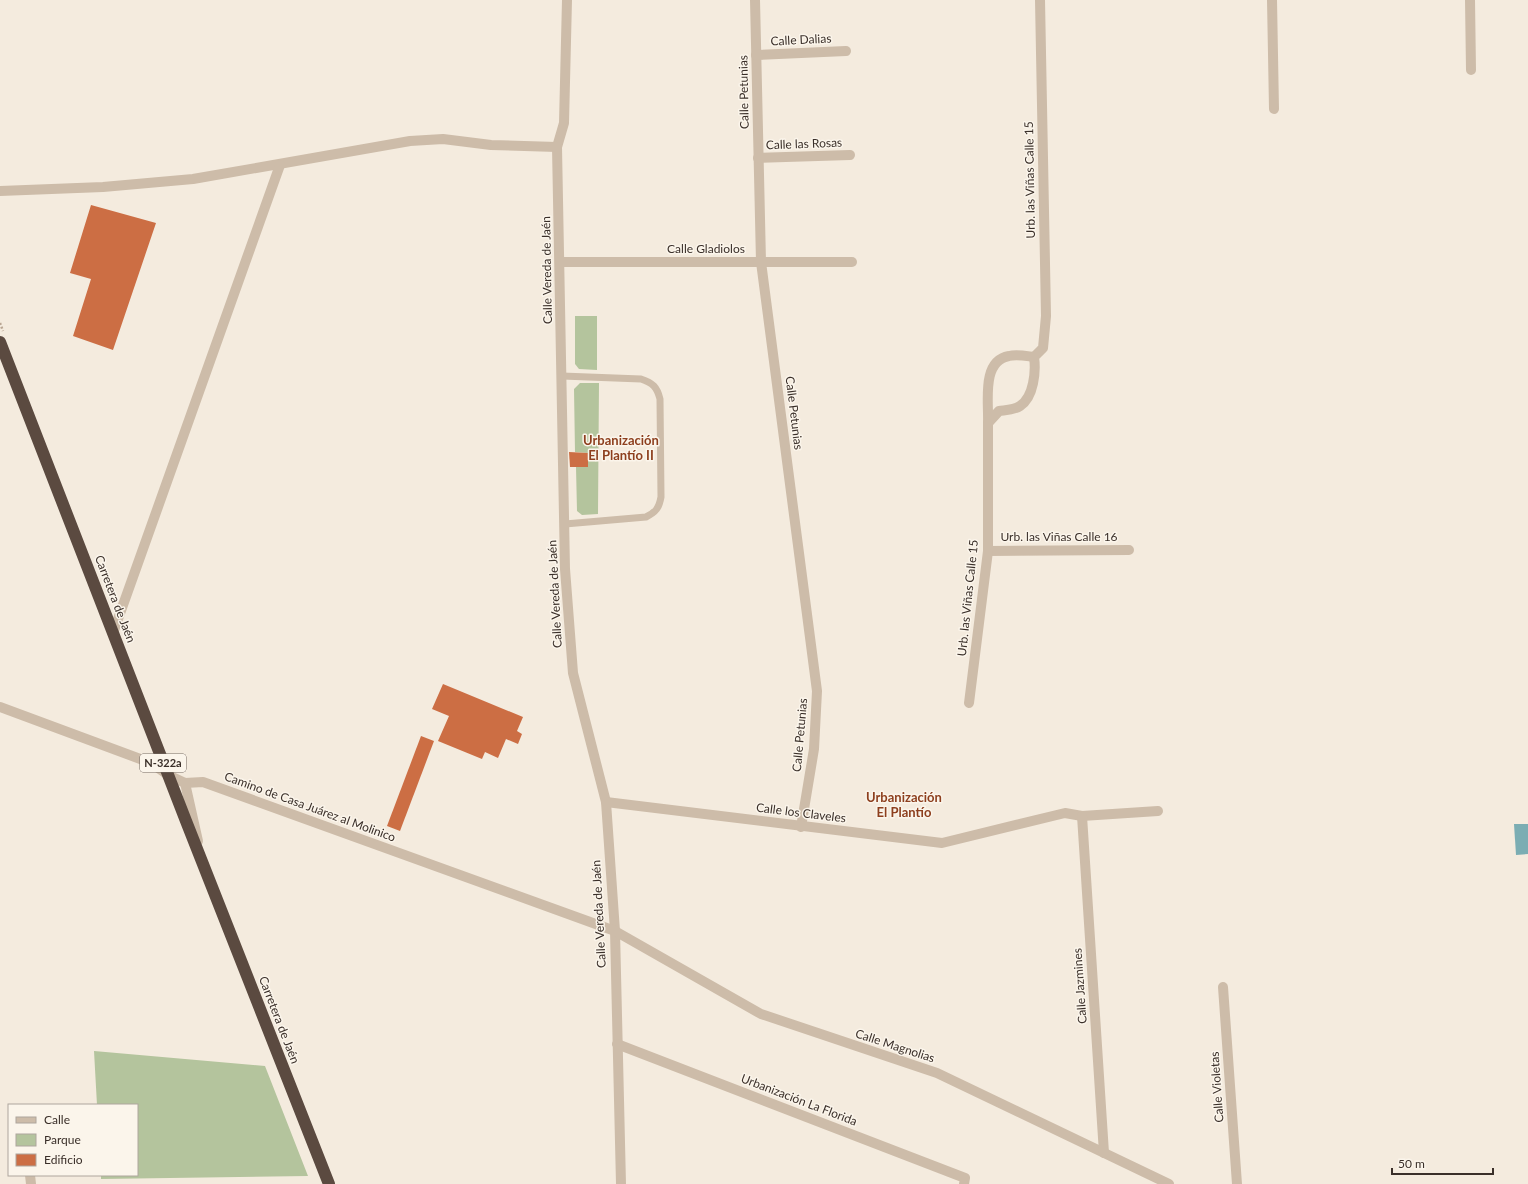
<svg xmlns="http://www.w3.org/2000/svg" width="1528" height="1184" viewBox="0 0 1528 1184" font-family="Lato,sans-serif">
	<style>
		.green { fill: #b4c49d }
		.water { fill: #7badb3 }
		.building { fill: #cc6e44 }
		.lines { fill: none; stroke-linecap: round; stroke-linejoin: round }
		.path { stroke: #b9a693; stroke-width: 2.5; stroke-dasharray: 2 2; stroke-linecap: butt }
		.lane { stroke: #cdbca9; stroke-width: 7 }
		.street { stroke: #cdbca9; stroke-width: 10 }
		.highway { stroke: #5b4a40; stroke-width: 12 }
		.labels { text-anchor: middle; stroke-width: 3; stroke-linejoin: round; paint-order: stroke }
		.shield { fill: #fbf5eb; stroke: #746a63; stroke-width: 1 }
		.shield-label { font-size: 11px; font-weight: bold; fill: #3a2f29 }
		.street-label { font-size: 12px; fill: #3a2f29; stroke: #fbf5eb }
		.neighbourhood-label { font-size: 13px; font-weight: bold; fill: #8d3f1e; stroke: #fbf5eb }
	</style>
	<rect width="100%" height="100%" fill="#f4ebde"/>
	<!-- green -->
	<g class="green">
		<path d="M575,316H597V370L579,369L575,364Z"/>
		<path d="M580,383H599L598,514L582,515L577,511L576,467H588V453L575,452L574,389Z"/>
		<path d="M94,1051L265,1066L308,1176L101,1179V1175H137V1105H97Z"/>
	</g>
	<!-- water -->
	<path class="water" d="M1514,824H1528V854L1516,855Z"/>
	<!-- building -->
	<g class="building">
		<path d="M91,205L156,223L113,350L73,336L91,279L70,273Z"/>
		<path d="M569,452L588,453V467H570Z"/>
		<path d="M443,684L523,717L517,731L522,734L518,744L506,739L498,758L485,752L482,759L438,741L449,716L432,709Z"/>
		<path d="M421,736L434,741L400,831L387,826Z"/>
	</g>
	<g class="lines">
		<!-- path -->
		<path class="path" d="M0,323L3,331"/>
		<!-- lane -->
		<path class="lane" d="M562,376L641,379C653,383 657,387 660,399L661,497C659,508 656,512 646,517L565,524"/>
		<!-- street -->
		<g class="street">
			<path d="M567,0L564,123L557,147L565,569L573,673L606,802L615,931L621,1184"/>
			<path d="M755,0L761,262L817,691L814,749L801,827"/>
			<path d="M1272,0L1274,109"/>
			<path d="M1470,0L1471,70"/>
			<path d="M756,55L846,51"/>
			<path d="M758,158L850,155"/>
			<path d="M0,191L103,187L193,179L410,141L443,139L491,145L557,147"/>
			<path d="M560,262H852"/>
			<path d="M988,423C989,402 981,361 1009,356C1017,354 1026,356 1034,357"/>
			<path d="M988,551L1129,550"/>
			<path d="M113,633L280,165"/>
			<path d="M969,703L988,551V423L999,411C1006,410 1014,410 1020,406C1034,397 1036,371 1034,357L1043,348L1046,316L1040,0"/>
			<path d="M0,707L151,763L168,775L185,783L203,782L615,931L761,1014L937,1073L1169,1184"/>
			<path d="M185,783L198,841"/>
			<path d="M606,802L942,843L1065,813L1082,816L1158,811"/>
			<path d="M1082,816L1104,1153"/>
			<path d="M1223,987L1237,1184"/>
			<path d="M617,1044L965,1178L964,1184"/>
			<path d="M30,1175L31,1184"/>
		</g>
		<!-- highway -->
		<path class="highway" d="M0,342L186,821L329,1184"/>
	</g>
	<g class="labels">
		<!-- shield labels -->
		<rect class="shield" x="140" y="754" width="46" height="18" rx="3"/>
		<g class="shield-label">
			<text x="163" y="767">N-322a</text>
		</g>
		<!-- street labels -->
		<g class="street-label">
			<text transform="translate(801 40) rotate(-3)" y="4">Calle Dalias</text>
			<text transform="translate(744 92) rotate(-91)" y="4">Calle Petunias</text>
			<text transform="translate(804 144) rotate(-2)" y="4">Calle las Rosas</text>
			<text transform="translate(1030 180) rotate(-91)" y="4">Urb. las Viñas Calle 15</text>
			<text x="706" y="253">Calle Gladiolos</text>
			<text transform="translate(547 270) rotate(-91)" y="4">Calle Vereda de Jaén</text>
			<text transform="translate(794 413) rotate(83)" y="4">Calle Petunias</text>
			<text x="1059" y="541">Urb. las Viñas Calle 16</text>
			<text transform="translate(555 594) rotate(-93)" y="4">Calle Vereda de Jaén</text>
			<text transform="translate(968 598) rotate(-84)" y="4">Urb. las Viñas Calle 15</text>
			<text transform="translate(115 599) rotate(69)" y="4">Carretera de Jaén</text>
			<text transform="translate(800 735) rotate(-85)" y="4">Calle Petunias</text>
			<text transform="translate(310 807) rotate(20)" y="4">Camino de Casa Juárez al Molinico</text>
			<text transform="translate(801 813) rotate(7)" y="4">Calle los Claveles</text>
			<text transform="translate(599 914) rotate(-93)" y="4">Calle Vereda de Jaén</text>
			<text transform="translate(1080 986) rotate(-94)" y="4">Calle Jazmines</text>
			<text transform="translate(279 1020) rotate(69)" y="4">Carretera de Jaén</text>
			<text transform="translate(895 1046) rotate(18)" y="4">Calle Magnolias</text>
			<text transform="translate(1217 1087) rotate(-94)" y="4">Calle Violetas</text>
			<text transform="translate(799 1100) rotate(21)" y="4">Urbanización La Florida</text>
		</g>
		<!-- neighbourhood labels -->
		<g class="neighbourhood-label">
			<text x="621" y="445">Urbanización<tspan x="621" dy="15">El Plantío II</tspan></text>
			<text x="904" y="802">Urbanización<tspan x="904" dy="15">El Plantío</tspan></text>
		</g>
	</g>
	<!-- legend -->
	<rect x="8" y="1104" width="130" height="72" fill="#fbf5eb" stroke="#aea69d"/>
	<rect x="16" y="1117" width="20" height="6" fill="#cdbca9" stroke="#aea69d"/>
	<text x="44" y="1124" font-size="12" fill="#3a2f29">Calle</text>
	<rect x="16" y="1134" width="20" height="12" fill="#b4c49d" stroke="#aea69d"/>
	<text x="44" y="1144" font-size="12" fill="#3a2f29">Parque</text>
	<rect x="16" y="1154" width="20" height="12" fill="#cc6e44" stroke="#aea69d"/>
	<text x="44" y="1164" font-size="12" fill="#3a2f29">Edificio</text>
	<!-- scale -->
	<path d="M1392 1168v6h101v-6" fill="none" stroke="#3a2f29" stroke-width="2"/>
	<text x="1398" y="1168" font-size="12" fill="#3a2f29" stroke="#fbf5eb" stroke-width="3" paint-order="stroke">50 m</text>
</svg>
